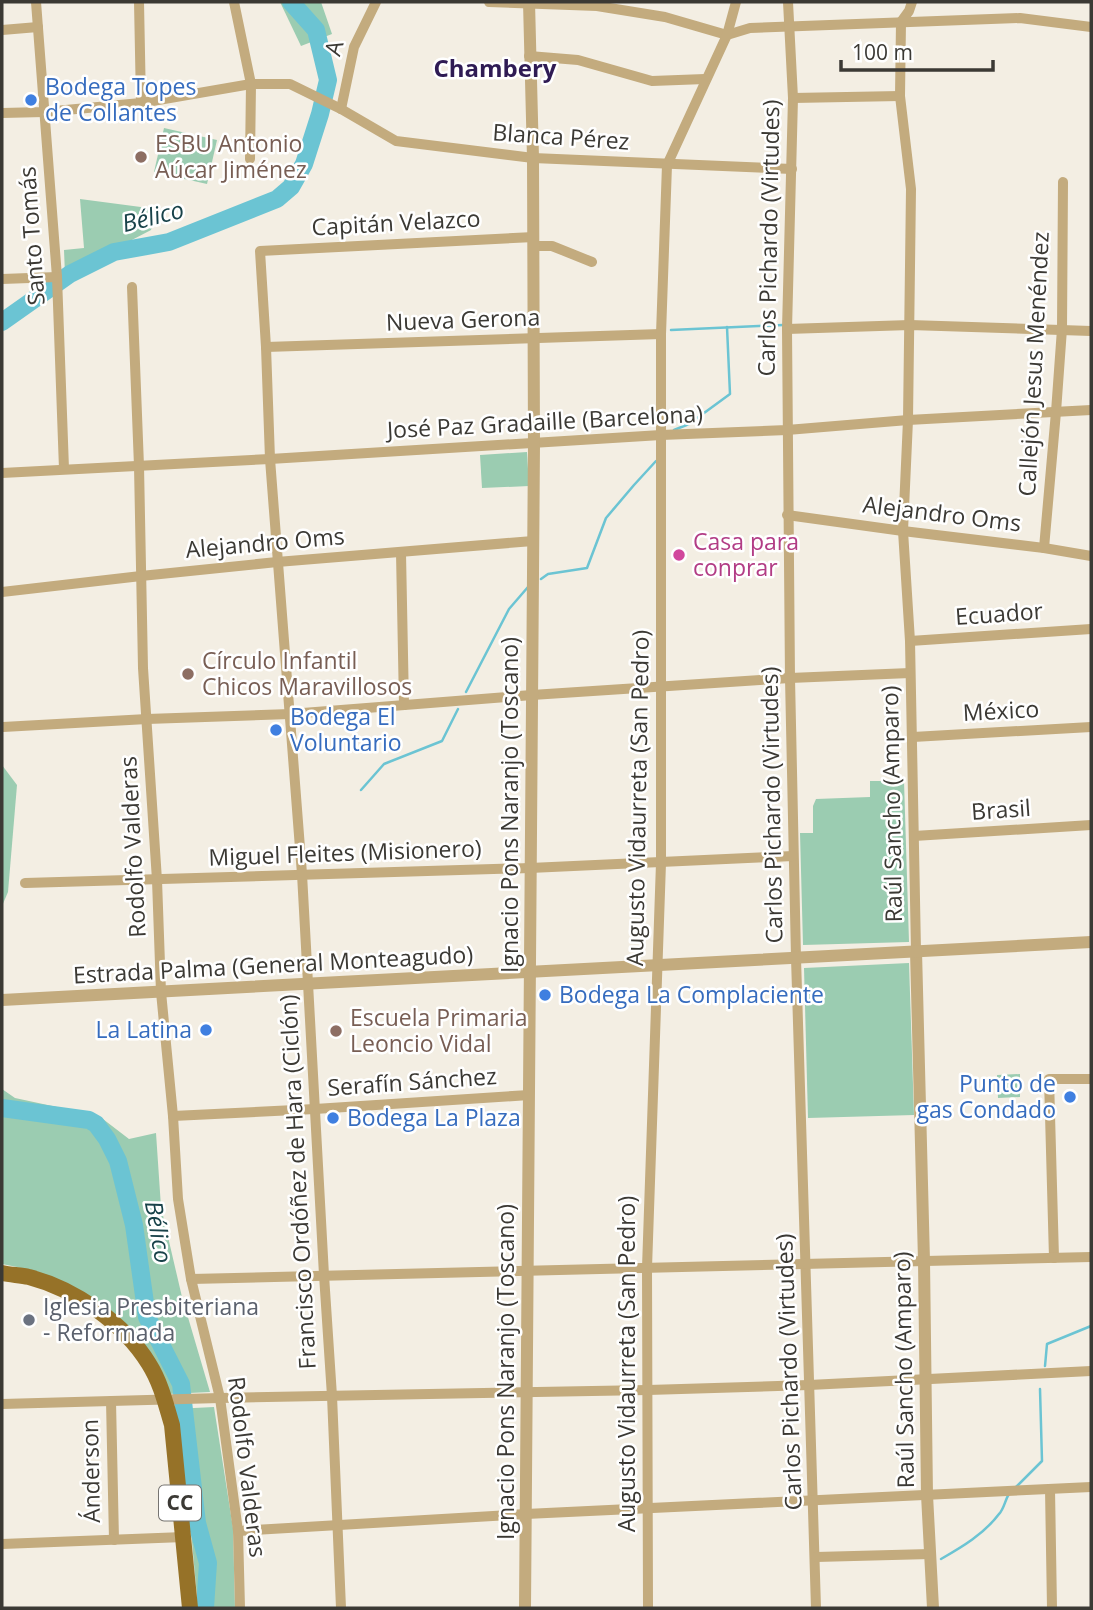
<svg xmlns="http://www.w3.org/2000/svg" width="1093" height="1610" viewBox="0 0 1093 1610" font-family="'Open Sans',sans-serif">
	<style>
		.green { fill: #9bccb1 }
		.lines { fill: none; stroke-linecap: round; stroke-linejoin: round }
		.stream { stroke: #6bc4d3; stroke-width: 2.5 }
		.river { stroke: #6bc4d3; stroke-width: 18 }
		.minor { stroke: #c3ab7e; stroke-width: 10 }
		.tertiary { stroke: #c3ab7e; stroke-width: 12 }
		.primary { stroke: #967228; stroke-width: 16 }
		.shop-dot { fill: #3f7fe0; stroke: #fff; stroke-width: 2.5 }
		.education-dot { fill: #8d6e63; stroke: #fff; stroke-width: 2.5 }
		.hotel-dot { fill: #d1479c; stroke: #fff; stroke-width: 2.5 }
		.worship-dot { fill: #6b7280; stroke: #fff; stroke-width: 2.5 }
		.labels { text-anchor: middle; stroke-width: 5; stroke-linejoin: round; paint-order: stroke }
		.shield { fill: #fff; stroke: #767471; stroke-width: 2 }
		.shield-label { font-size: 21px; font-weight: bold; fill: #3b3934 }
		.street-label { font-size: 23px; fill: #3b3934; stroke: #fff }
		.shop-label { font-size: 23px; fill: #366cbe; stroke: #fff; text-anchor: start }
		.education-label { font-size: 23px; fill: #785e54; stroke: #fff; text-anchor: start }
		.hotel-label { font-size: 23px; fill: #b23c85; stroke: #fff; text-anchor: start }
		.worship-label { font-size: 23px; fill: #5b616d; stroke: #fff; text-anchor: start }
		.neighbourhood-label { font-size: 24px; font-weight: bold; fill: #2f1b54; stroke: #fff }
		.water-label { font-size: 24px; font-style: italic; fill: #184249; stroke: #fff }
	</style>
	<rect width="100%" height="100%" fill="#f3eee3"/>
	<!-- green -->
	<g class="green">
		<path d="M280,2H321L332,34L301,46Z"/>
		<path d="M164,128L217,140L207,184L154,172Z"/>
		<path d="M80,199L156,209L151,230L65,275L64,250L84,248Z"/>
		<path d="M527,452L529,486L482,488L480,455Z"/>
		<path d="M2,765L17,785L8,892L2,906Z"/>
		<path d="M870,781H904L909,942L803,945L800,833H813V806L816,799L870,797Z"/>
		<path d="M909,963L914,1115L808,1118L804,968Z"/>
		<path d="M1020,1074V1097L998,1098L997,1075Z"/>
		<path d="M2,1089L15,1098L99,1116L129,1139L156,1133L161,1207L182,1297L210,1392L169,1394L152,1356L49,1278L17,1267L2,1264Z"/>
		<path d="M214,1407L233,1528L235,1608H198L183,1443L174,1409Z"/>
	</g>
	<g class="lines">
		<!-- stream -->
		<g class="stream">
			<path d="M671,330L783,325"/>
			<path d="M674,430L689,424L730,394L727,327"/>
			<path d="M541,579L548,574L587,568L606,518L634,485L656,461"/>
			<path d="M466,692L509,609L528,587"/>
			<path d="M361,790L384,764L442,741L458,709"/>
			<path d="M1045,1366L1047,1344L1091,1326"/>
			<path d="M1016,1487L1042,1461L1040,1389"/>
			<path d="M941,1559C962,1547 984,1534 999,1514C1004,1509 1005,1500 1009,1494"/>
		</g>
		<!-- river -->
		<g class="river">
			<path d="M2,322L70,274L114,252L169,242L277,199L291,187L304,164L320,114L328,80L316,30L291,2"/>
			<path d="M2,1108L89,1120L96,1124L107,1139L118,1161L134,1225L147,1317L181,1384L197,1523L208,1563L205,1608"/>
		</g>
		<!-- minor -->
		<g class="minor">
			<path d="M36,2L57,277L64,469"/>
			<path d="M139,2L141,103"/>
			<path d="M234,2L251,84L250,159"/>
			<path d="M489,2L597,6L665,17L727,35L750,28L1020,18L1091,27"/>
			<path d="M788,2L793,98L787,329L790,678L796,958L816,1608"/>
			<path d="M912,2L909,11L901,22L900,96L911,189L908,420L903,531L910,641L916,951"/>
			<path d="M2,30L38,27"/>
			<path d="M529,56L578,60L652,81L705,79"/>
			<path d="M793,98L900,96"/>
			<path d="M341,109L354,47L376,2"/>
			<path d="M2,113L44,112L141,103L251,84H290L341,109L396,141L533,158L792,169"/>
			<path d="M534,246H552L592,262"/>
			<path d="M2,279L57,277"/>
			<path d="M132,287L139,466L143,668L157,880L161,992L173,1116L178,1199L191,1279L220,1398L238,1531L240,1608"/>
			<path d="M787,329L910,325L1091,331"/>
			<path d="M266,347L661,334"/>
			<path d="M2,473L270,459L661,435L787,430L908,420L1091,410"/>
			<path d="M787,515L903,531L1044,548L1091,556"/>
			<path d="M1044,548L1056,412L1062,329L1063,182"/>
			<path d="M401,553L404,705"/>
			<path d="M2,592L141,576L277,562L533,541"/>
			<path d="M910,641L1091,629"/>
			<path d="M3,727L147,719L290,714L532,695L790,678L910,673"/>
			<path d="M913,737L1091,727"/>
			<path d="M914,836L1091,825"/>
			<path d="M25,883L530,868L793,856"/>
			<path d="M173,1116L315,1109L529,1095"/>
			<path d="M1054,1258L1049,1079H1091"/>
			<path d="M191,1279L1091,1257"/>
			<path d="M111,1401L114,1540"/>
			<path d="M2,1404L220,1398L648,1390L809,1385L1091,1371"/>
			<path d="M1050,1489L1052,1608"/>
			<path d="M238,1531L526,1514L1091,1487"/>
			<path d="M2,1544L184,1537"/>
			<path d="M816,1557L930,1554"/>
			<path d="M341,1608L332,1396L324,1275L302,874L270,459L266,347L260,251L534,237"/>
			<path d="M648,1608L647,1268L661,863V334L667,165L727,35L736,2"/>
		</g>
		<!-- tertiary -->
		<g class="tertiary">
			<path d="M916,951L924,1261L927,1495L933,1608"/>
			<path d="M2,1000L1091,942"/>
			<path d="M525,1608L534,444L533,158L529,2"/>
		</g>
		<!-- primary -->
		<path class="primary" d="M2,1273C11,1275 20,1275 29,1277C75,1289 124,1323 149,1364C161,1383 166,1405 172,1425L190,1608"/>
	</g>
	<!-- markers -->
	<g class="shop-dot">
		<circle cx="31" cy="100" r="7"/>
		<circle cx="276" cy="730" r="7"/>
		<circle cx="545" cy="995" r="7"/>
		<circle cx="206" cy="1030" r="7"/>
		<circle cx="1070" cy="1097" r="7"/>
		<circle cx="333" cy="1118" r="7"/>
	</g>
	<g class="education-dot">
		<circle cx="141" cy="157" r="7"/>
		<circle cx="188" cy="674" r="7"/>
		<circle cx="336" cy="1031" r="7"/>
	</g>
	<circle class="hotel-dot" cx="679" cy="555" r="7"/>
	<circle class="worship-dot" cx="29" cy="1320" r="7"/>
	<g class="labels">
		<!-- shield labels -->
		<rect class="shield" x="159" y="1485.5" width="42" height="35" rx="5"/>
		<g class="shield-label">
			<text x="180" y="1510">CC</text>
		</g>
		<!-- street labels -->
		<g class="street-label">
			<text transform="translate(334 48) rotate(-74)" y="8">A</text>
			<text transform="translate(561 137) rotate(4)" y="8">Blanca Pérez</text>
			<text transform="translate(396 223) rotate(-3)" y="8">Capitán Velazco</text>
			<text transform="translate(32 236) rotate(-94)" y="8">Santo Tomás</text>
			<text transform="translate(769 238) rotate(-89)" y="8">Carlos Pichardo (Virtudes)</text>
			<text transform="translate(463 320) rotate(-2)" y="8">Nueva Gerona</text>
			<text transform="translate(1034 364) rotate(-87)" y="8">Callejón Jesus Menéndez</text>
			<text transform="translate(545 422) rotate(-3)" y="8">José Paz Gradaille (Barcelona)</text>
			<text transform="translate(942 514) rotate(7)" y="8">Alejandro Oms</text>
			<text transform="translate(265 543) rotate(-5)" y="8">Alejandro Oms</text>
			<text transform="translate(999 614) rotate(-4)" y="8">Ecuador</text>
			<text transform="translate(1001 711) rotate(-3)" y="8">México</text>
			<text transform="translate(638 798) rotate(-89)" y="8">Augusto Vidaurreta (San Pedro)</text>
			<text transform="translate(892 804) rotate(-91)" y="8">Raúl Sancho (Amparo)</text>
			<text transform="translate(510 805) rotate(-90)" y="8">Ignacio Pons Naranjo (Toscano)</text>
			<text transform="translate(772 805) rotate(-91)" y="8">Carlos Pichardo (Virtudes)</text>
			<text transform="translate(1001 810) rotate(-4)" y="8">Brasil</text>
			<text transform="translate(133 847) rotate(-93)" y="8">Rodolfo Valderas</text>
			<text transform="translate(345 853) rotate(-2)" y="8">Miguel Fleites (Misionero)</text>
			<text transform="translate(273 965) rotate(-3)" y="8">Estrada Palma (General Monteagudo)</text>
			<text transform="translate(412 1082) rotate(-4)" y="8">Serafín Sánchez</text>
			<text transform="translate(298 1182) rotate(-93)" y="8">Francisco Ordóñez de Hara (Ciclón)</text>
			<text transform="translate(627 1364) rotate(-90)" y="8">Augusto Vidaurreta (San Pedro)</text>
			<text transform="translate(904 1370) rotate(-91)" y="8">Raúl Sancho (Amparo)</text>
			<text transform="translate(506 1372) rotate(-90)" y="8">Ignacio Pons Naranjo (Toscano)</text>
			<text transform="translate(789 1372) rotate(-92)" y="8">Carlos Pichardo (Virtudes)</text>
			<text transform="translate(247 1467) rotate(83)" y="8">Rodolfo Valderas</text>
			<text transform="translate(91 1471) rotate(-91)" y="8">Ánderson</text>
		</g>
		<!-- shop labels -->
		<g class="shop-label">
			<text x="45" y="95">Bodega Topes<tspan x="45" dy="26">de Collantes</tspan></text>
			<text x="290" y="725">Bodega El<tspan x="290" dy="26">Voluntario</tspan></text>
			<text x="559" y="1003">Bodega La Complaciente</text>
			<text x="192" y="1038" text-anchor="end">La Latina</text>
			<text x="1056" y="1092" text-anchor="end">Punto de<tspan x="1056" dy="26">gas Condado</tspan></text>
			<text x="347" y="1126">Bodega La Plaza</text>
		</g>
		<!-- education labels -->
		<g class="education-label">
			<text x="155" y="152">ESBU Antonio<tspan x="155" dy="26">Aúcar Jiménez</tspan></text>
			<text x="202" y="669">Círculo Infantil<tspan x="202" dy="26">Chicos Maravillosos</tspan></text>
			<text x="350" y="1026">Escuela Primaria<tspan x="350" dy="26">Leoncio Vidal</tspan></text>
		</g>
		<!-- hotel labels -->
		<g class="hotel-label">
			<text x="693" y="550">Casa para<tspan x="693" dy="26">conprar</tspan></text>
		</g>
		<!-- worship labels -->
		<g class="worship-label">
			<text x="43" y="1315">Iglesia Presbiteriana<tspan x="43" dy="26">- Reformada</tspan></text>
		</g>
		<!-- neighbourhood labels -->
		<g class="neighbourhood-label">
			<text x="495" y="77">Chambery</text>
		</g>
		<!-- water labels -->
		<g class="water-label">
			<text transform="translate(153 217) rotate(-14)" y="8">Bélico</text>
			<text transform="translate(158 1232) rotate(80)" y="8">Bélico</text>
		</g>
	</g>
	<!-- border -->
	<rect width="1093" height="1610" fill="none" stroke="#3b3934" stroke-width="7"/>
	<!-- scale -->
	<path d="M841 60v10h152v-10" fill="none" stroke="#3b3934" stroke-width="3.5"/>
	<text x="852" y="60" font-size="21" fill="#3b3934" stroke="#ffffff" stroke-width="5" paint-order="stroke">100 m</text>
</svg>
